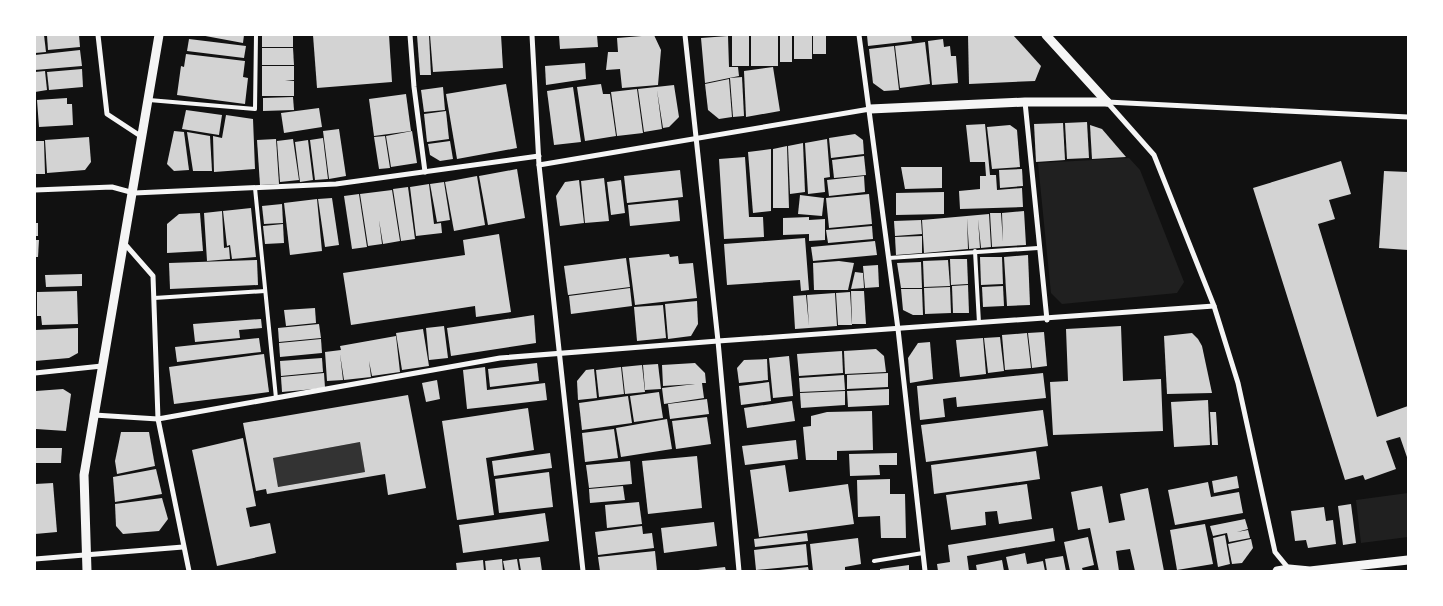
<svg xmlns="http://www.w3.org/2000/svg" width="1443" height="606" viewBox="0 0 1443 606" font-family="'PT Sans Narrow',sans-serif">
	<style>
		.green { fill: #202020 }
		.water { fill: #333 }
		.building { fill: #d3d3d3; fill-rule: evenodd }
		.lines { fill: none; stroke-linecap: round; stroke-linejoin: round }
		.service { stroke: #f5f5f5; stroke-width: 4 }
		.minor { stroke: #f5f5f5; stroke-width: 5 }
		.tertiary { stroke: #f5f5f5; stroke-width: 9 }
	</style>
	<rect width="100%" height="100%" fill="#111"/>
	<!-- green -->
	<g class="green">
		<path d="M1129,158L1140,170L1184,282L1177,293L1062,304L1051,293L1038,163Z"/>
		<path d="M1408,493V537L1361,543L1356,500Z"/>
	</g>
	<!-- water -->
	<path class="water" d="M360,442L365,472L278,487L273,458Z"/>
	<!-- building -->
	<g class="building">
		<path d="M35,35H44L46,52L35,53Z"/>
		<path d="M47,35H79L80,47L48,50Z"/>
		<path d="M200,35H244L243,43Z"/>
		<rect x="262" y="35" width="31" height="12"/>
		<path d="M313,35H389L392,82L317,88Z"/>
		<path d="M417,35H429L431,75H420Z"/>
		<path d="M430,35H501L503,68L433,72Z"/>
		<path d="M559,35H597L598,47L560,49Z"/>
		<path d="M654,35L661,50L658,85L622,88L620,69L606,70L608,52H618L617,38Z"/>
		<rect x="732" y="35" width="17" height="31"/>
		<rect x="751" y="35" width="27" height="31"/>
		<rect x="780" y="35" width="12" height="27"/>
		<rect x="794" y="35" width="18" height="24"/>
		<rect x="813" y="35" width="13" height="19"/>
		<path d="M867,35H911L912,41L868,46Z"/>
		<path d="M968,35H1013L1041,66L1035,81L969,84Z"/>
		<path d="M728,36L729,67H738L739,76L705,83L701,38Z"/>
		<path d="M189,39L246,46L244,58L187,51Z"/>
		<path d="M943,39L944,47L950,46L951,56H956L958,83L932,85L928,41Z"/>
		<path d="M925,42L930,84L900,88L895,46Z"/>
		<path d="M894,46L899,90L884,91L873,83L869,49Z"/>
		<path d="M262,48H293L294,65H262Z"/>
		<path d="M80,50L82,66L35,70V55Z"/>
		<path d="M186,54L245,61L243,77L248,78L245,104L177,95L181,66L184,67Z"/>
		<path d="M585,63L586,79L546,85L545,66Z"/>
		<path d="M262,66H294V80L285,81H294V96H262Z"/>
		<path d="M773,67L780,111L746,117L744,71Z"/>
		<path d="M82,69L83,87L49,90L47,72Z"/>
		<path d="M45,71L47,90L35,92V72Z"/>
		<path d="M742,77L744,116L733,117L730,78Z"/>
		<path d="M729,79L732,117L719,119L708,110L705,84Z"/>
		<path d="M506,84L517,148L457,159L446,94Z"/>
		<path d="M601,84L603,94H610L616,136L585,141L577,87Z"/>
		<path d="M674,85L679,117L669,127L663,128L657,90L662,129L644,132L638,89Z"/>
		<path d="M443,87L445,110L424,112L421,90Z"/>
		<path d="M573,87L581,142L554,145L547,91Z"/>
		<path d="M637,89L643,133L617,136L611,92Z"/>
		<path d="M406,94L411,131L374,136L369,99Z"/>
		<path d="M293,97L294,110L263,111V98Z"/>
		<path d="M67,98V104H72L73,125L39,127L37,100Z"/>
		<path d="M319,108L322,127L284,133L281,113Z"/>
		<path d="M186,110L222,115L219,135L182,129Z"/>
		<path d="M446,111L449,139L427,142L424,114Z"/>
		<path d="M226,115L253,119L255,169L214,172L213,136L222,138Z"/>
		<path d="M1087,122L1089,158L1067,159L1065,123Z"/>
		<path d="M1063,123L1065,160L1036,162L1034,124Z"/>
		<path d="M985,124L990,175H996L997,190L1022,188L1023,207L960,209L959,191L980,189V176H986L985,162H970L966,125Z"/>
		<path d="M1010,125L1017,130L1020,167L992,169L987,127Z"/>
		<path d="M1090,125L1102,129L1126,157L1092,159Z"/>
		<path d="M339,129L346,176L329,179L323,131Z"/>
		<path d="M174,131L184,132L189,170L174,171L167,164Z"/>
		<path d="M412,131L417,163L391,167L386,136Z"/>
		<path d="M187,132L210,136L212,171H193Z"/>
		<path d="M855,134L863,140L864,154L831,158L829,138Z"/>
		<path d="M385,136L390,168L379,169L374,137Z"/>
		<path d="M89,137L91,162L85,170L47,173L45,140Z"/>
		<path d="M323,138L328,179L315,180L310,140Z"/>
		<path d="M276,139L279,184L260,185L257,140Z"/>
		<path d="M293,139L299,180L280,182L277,141Z"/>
		<path d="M827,139L830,177L824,178L825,192L808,194L805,143Z"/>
		<path d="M308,140L313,180L300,182L295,142Z"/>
		<path d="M35,141H44L45,174H35Z"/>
		<path d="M450,141L453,159L440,161L430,155L428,144Z"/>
		<path d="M803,143L805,192L790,194L788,146Z"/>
		<path d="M787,146L789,208H773V149Z"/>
		<path d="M771,149V211L753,213L748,152Z"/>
		<path d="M864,156L866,175L834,178L832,160Z"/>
		<path d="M745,157L749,217H763L764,237L724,239L719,159Z"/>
		<path d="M1341,161L1351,194L1329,200L1335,219L1318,224L1377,417L1408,406V460L1400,437L1386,441L1396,469L1365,480L1363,475L1345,480L1253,188Z"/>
		<path d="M901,167H942V188L905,189Z"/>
		<path d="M517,169L525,218L488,225L479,176Z"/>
		<path d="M1022,169L1023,186L1000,188L999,170Z"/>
		<path d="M680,170L683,197L627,203L624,176Z"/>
		<path d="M1384,171L1408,172V250L1379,248Z"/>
		<path d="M477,176L485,225L454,231L445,182Z"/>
		<path d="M864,176L865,192L829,196L827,180Z"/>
		<path d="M604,178L609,221L585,223L581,181Z"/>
		<path d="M579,180L584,223L560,226L556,196L565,182Z"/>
		<path d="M621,180L625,213L611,215L607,182Z"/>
		<path d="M444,182L450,220L437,222L430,184Z"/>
		<path d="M429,184L434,224L441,223L442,233L416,236L410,187Z"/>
		<path d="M408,187L415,239L401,241L393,189Z"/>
		<path d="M392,190L400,241L383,244L379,220L382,244L368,246L360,194Z"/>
		<path d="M944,192V214L896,215V193Z"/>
		<path d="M359,194L367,247L352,249L344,196Z"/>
		<path d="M869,194L872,224L829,228L826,198Z"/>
		<path d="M800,195L824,198L822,216L798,214Z"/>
		<path d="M332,198L339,245L325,247L318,199Z"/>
		<path d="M317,199L322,251L290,255L284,203Z"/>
		<path d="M678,200L680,221L630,226L628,205Z"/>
		<path d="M282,204L283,223L264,224L262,206Z"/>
		<path d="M251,208L256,257L232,259L230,245L227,246L223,211Z"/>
		<path d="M222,211L224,248L229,247L230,259L207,261L204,213Z"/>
		<path d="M1024,211L1026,245L992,247L990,213H1001L1003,242L1002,213Z"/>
		<path d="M200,213L203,251L167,253V224L179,214Z"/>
		<path d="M989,214L991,247L981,248L978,219L980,248L969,249L967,218L968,249L924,253L922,220Z"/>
		<path d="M809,217V220L825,219V240L809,241V234L783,235V218Z"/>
		<path d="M921,220L922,234L895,236L894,221Z"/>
		<rect x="35" y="223" width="3" height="13"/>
		<path d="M283,224L284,243L265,244L263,226Z"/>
		<path d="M872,226L873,239L828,243L826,230Z"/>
		<path d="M499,234L511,312L476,317L475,306L351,325L343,273L465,255L463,240Z"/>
		<path d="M922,236V253L896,255L895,237Z"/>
		<path d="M805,238L809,290L801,291L800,280L727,285L724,244Z"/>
		<path d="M35,240H39L38,257H35Z"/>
		<path d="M875,241L877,255L813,261L811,247Z"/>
		<path d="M669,254L670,257L678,256L679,264L693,263L697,298L635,305L629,258Z"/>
		<path d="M1028,255L1030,305L1007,306L1004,257Z"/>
		<path d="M980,257H1002L1003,284L981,285Z"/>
		<path d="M626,258L630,287L568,295L564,266Z"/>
		<path d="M950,259H967L968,284L951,285Z"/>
		<path d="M257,260L258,285L170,289L169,263Z"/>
		<path d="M948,260L950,286L924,287L923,261Z"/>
		<path d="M839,261L854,263L848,290H814L813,263Z"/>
		<path d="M921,262L922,288H901L897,263Z"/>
		<path d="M878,265L879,287L865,288L863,266Z"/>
		<path d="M855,272L863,273L864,288L851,289Z"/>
		<path d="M82,274V286L46,287L45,275Z"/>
		<path d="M968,285L969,313H953L952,286Z"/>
		<path d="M1003,286L1004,306L983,307L982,287Z"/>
		<path d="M950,287L951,313L925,314L924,288Z"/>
		<path d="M630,288L632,306L571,314L569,296Z"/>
		<path d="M901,289H922L923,315H913L903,310Z"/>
		<path d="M77,291L78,324L42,325L41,316H37V292Z"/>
		<path d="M851,291H864L866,324H852Z"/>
		<path d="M850,292L852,325H838L836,293Z"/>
		<path d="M835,293L837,326L795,329L793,296L806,295L809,326L807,295Z"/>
		<path d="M697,301L698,324L691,336L668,339L665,304Z"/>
		<path d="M663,305L666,338L637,341L634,307Z"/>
		<path d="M315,308L316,323L286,326L284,310Z"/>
		<path d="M534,315L536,343L451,356L447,328Z"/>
		<path d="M261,319L262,328L239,330L240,338L195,342L193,324Z"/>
		<path d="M319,324L321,338L279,342L278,328Z"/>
		<path d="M444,326L448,358L429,360L426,328Z"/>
		<path d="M1121,326L1123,381L1161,379L1163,431L1053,435L1050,382L1068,381L1066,329Z"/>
		<path d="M78,328V353L69,358L35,361V330Z"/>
		<path d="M423,329L429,366L402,370L396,333Z"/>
		<path d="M1044,332L1047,366L1032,368L1028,333Z"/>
		<path d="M1027,333L1031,368L1005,370L1002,335Z"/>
		<path d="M1192,333L1198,339L1202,346L1212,393L1167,394L1164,336Z"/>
		<path d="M396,336L400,372L372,376L369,361L371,377L344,380L340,354L343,380L327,381L325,352L341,350L340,346Z"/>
		<path d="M1000,337L1004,371L988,373L984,338Z"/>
		<path d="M259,338L261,352L177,362L175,347Z"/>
		<path d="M983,338L986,374L960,377L956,340Z"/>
		<path d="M321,339L322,353L280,357L279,343Z"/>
		<path d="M930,342L933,379L910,383L908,358L918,343Z"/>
		<path d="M876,349L884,356L886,372L845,374L844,351Z"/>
		<path d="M842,351L843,373L799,376L797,354Z"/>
		<path d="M264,354L269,392L174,404L169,367Z"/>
		<path d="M789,356L793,396L773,398L769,358Z"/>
		<path d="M322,358L323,372L281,376L280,361Z"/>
		<path d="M767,359L768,380L739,383L737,368L744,360Z"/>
		<path d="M537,363L539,381L490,387L488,369Z"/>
		<path d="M695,363L705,373L706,383H702L704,398L664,404L662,388L695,384L663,386L662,365Z"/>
		<path d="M658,364L661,389L645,390L643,365Z"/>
		<path d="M642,365L645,392L625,394L622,367Z"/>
		<path d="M485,367L487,390L545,383L547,400L467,409L463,370Z"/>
		<path d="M621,367L624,394L599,397L596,370Z"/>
		<path d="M594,369L597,398L578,400L577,381L586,370Z"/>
		<path d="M324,373L325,388L282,392L281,377Z"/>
		<path d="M888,373V387L847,389V375Z"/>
		<path d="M1043,373L1046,398L957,407L956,397L943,399L945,417L920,420L917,386Z"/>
		<path d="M844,375L845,390L800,392L799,378Z"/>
		<path d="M437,380L440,399L426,402L422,383Z"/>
		<path d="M769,382L771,401L741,405L739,386Z"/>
		<path d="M63,389L71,394L66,431L36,429V391Z"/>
		<path d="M889,389V405L848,407L847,391Z"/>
		<path d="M845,391V405L801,408L800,393Z"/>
		<path d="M659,392L663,418L634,422L630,396Z"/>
		<path d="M408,395L426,488L388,495L385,474L267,494L266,489L256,491L243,423ZM360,442L365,472L278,487L273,458Z"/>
		<path d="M628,396L632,423L582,430L579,403Z"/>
		<path d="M707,399L709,414L670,419L668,404Z"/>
		<path d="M1208,400L1210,445L1174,447L1171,402Z"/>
		<path d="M792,401L795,421L747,428L744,408Z"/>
		<path d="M528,408L534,450L486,458L494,515L457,520L442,421Z"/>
		<path d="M1043,410L1048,446L926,462L921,425Z"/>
		<path d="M872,411L873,450L837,451V460H806L803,427L811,426V416L827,412Z"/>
		<path d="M1210,412H1216L1218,445H1212Z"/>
		<path d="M707,417L711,444L676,449L672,421Z"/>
		<path d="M667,419L672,449L621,457L616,428Z"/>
		<path d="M614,429L618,458L585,462L582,433Z"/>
		<path d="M121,432H149L155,466L117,474L115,461Z"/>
		<path d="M243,438L256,506L246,508L250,527L270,523L276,553L217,566L192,450Z"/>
		<path d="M796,440L798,459L745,465L742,446Z"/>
		<path d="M35,448H62L61,463H35Z"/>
		<path d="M1036,451L1040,479L934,494L931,465Z"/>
		<path d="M550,453L552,468L494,476L492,461Z"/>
		<path d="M897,453V465H879L880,475L850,476L849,454Z"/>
		<path d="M697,456L702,508L648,514L642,461Z"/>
		<path d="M630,461L632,484L589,488L586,465Z"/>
		<path d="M785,465L789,492L848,484L854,524L759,537L750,470Z"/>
		<path d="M156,469L162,494L115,502L113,477Z"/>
		<path d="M549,472L553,507L499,513L495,479Z"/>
		<path d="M1237,476L1239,488L1214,493L1212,481Z"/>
		<path d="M890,479V494H905L906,538H881L880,516L858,517L857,480Z"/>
		<path d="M1208,482L1211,497L1239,492L1243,513L1175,525L1168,490Z"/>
		<path d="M53,483L57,532L35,534V484Z"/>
		<path d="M1027,484L1032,519L999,524L997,511L985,512L986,525L951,530L946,495Z"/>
		<path d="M623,486L625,500L590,503L589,489Z"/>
		<path d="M1102,486L1109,523L1125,520L1120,494L1148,488L1164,571H1135L1130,549L1116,551L1119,571H1099L1090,528L1078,530L1071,492Z"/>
		<path d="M162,498L168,519L159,531L123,534L116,526L115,504Z"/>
		<path d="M639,502L642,524L607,528L605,505Z"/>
		<path d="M1351,504L1356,543L1343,545L1338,506Z"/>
		<path d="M1324,507L1326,521L1333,520L1336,544L1308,548L1306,540L1295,541L1291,511Z"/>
		<path d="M545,513L549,541L463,553L459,525Z"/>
		<path d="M1245,519L1248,529L1237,532L1248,530L1250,538L1229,542L1227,533L1213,536L1210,526Z"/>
		<path d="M714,522L717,546L664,553L661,528Z"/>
		<path d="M1205,524L1213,564L1177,570L1170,530Z"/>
		<path d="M642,526L643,534L652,533L654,548L598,555L595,532Z"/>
		<path d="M1053,528L1055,541L967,556L969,571H938L937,564L950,562L948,545Z"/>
		<path d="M807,533L808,541L755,547L754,539Z"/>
		<path d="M1225,535L1230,564L1218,567L1213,538Z"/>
		<path d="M1088,537L1094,565L1082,568L1083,571H1070L1064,542Z"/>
		<path d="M858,538L861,564L845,567V571H813L810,544Z"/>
		<path d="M1251,539L1253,548L1242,563L1232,564L1228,544Z"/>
		<path d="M806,544L808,565L756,570L754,550Z"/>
		<path d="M655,551L657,571H600L598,557Z"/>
		<path d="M1025,553L1027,564L1043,561L1045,571H1009L1006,557Z"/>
		<path d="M1063,556L1066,571H1047L1045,559Z"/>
		<path d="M540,557L542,571H521L519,559Z"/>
		<path d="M502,559L503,571H486L485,561Z"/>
		<path d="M517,559L519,571H505L503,561Z"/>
		<path d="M483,560L484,571H457L456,563Z"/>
		<path d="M1002,560L1004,571H977L976,565Z"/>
		<path d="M909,565V571H880V569Z"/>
		<path d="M725,567L726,571H698V570Z"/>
		<path d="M808,567L809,571H780V570Z"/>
	</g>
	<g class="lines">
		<!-- service -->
		<g class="service">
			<path d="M149,100L255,109L256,35"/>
			<path d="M255,188L276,398"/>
			<path d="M975,251L979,323"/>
			<path d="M889,258L1038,248"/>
			<path d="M154,298L265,291"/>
			<path d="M874,561L923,553"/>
		</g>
		<!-- minor -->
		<g class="minor">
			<path d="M98,35L107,114L142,137"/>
			<path d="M410,35L414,87L425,172"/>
			<path d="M532,35L539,165L583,571"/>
			<path d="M685,35L718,341L739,571"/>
			<path d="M859,35L898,329L925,571"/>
			<path d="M1025,102L1047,320"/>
			<path d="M1107,102L1154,155L1214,306L1238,383L1275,552L1289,569"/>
			<path d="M1107,102L1408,117"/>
			<path d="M539,165L870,109"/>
			<path d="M35,190L112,187L134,193L336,184L539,156"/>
			<path d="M124,243L153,276L158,419L189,571"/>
			<path d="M35,373L102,366"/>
			<path d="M94,415L158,419L500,358L718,341L1214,306"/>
			<path d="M35,559L183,547"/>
		</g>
		<!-- tertiary -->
		<g class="tertiary">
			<path d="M1046,35L1107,102"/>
			<path d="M870,109L1025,102H1107"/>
			<path d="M87,571L84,475L159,35"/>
			<path d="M1277,571L1289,569L1310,571L1408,560"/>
		</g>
	</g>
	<!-- border -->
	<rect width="1443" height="606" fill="none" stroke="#ffffff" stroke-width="72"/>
</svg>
